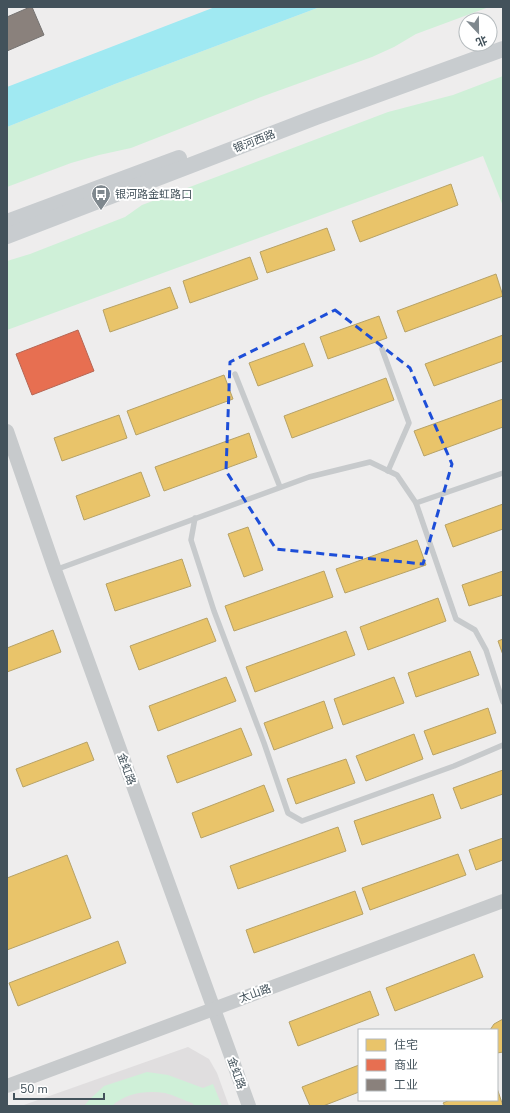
<svg xmlns="http://www.w3.org/2000/svg" width="510" height="1113" viewBox="0 0 510 1113" font-family="'Nunito Sans','Noto Sans SC',sans-serif">
	<style>
		.education { fill: #e0dedf }
		.green { fill: #cff0d8 }
		.water { fill: #a0e9f2 }
		.homes { fill: #e9c46a; stroke: #b7a266 }
		.shops { fill: #e76f51; stroke: #b66654 }
		.industry { fill: #8a817c; stroke: #757372 }
		.lines { fill: none; stroke-linecap: round; stroke-linejoin: round }
		.service { stroke: #c7cacc; stroke-width: 5.5 }
		.tertiary { stroke: #c7cacc; stroke-width: 14 }
		.secondary { stroke: #c8cccf; stroke-width: 16 }
		.marked { fill: none; stroke: #1d4ed8; stroke-width: 3; stroke-dasharray: 8 5; stroke-linejoin: round }
		.labels { text-anchor: middle; stroke-width: 4; stroke-linejoin: round; paint-order: stroke }
		.street-label { font-size: 11px; fill: #43525b; stroke: #fff }
		.poi-label { font-size: 11px; fill: #43525b; stroke: #fff; text-anchor: start }
	</style>
	<rect width="100%" height="100%" fill="#eeeded"/>
	<!-- education -->
	<path class="education" d="M188,1047L209,1059L217,1073L229,1106H21Z"/>
	<!-- green -->
	<g class="green">
		<path d="M320,7H489L416,34L394,47L372,57L261,97L131,148L99,155L71,163L7,187V127L115,84Z"/>
		<path d="M503,76V206L483,156L7,330V261L30,254L125,217L142,205L388,112L453,95Z"/>
		<path d="M147,1072L168,1075L203,1088L213,1084L222,1106H195L192,1103C183,1100 174,1095 165,1093C147,1090 125,1093 112,1106H84L90,1099L104,1086Z"/>
	</g>
	<!-- water -->
	<path class="water" d="M215,7H320L115,84L7,127V87Z"/>
	<!-- homes -->
	<g class="homes">
		<path d="M451,184L458,205L360,242L352,221Z"/>
		<path d="M327,228L335,250L267,273L260,252Z"/>
		<path d="M250,257L258,279L190,303L183,281Z"/>
		<path d="M496,274L503,296L405,332L397,311Z"/>
		<path d="M170,287L178,308L110,332L103,310Z"/>
		<path d="M379,316L387,338L328,359L320,337Z"/>
		<path d="M503,335V361L434,386L425,364Z"/>
		<path d="M304,343L313,366L258,386L249,363Z"/>
		<path d="M224,375L233,399L136,435L127,411Z"/>
		<path d="M386,378L394,400L292,438L284,416Z"/>
		<path d="M503,399V427L424,456L414,431Z"/>
		<path d="M119,415L127,438L62,461L54,438Z"/>
		<path d="M249,433L257,457L164,491L155,467Z"/>
		<path d="M141,472L150,496L84,520L76,496Z"/>
		<path d="M503,504V529L453,547L445,525Z"/>
		<path d="M248,527L263,570L244,577L228,534Z"/>
		<path d="M417,540L426,565L345,593L336,569Z"/>
		<path d="M182,559L191,586L115,611L106,584Z"/>
		<path d="M324,571L333,597L234,631L225,606Z"/>
		<path d="M503,571V595L469,606L462,585Z"/>
		<path d="M438,598L446,621L368,650L360,627Z"/>
		<path d="M207,618L216,641L139,670L130,646Z"/>
		<path d="M53,630L61,652L7,672V648Z"/>
		<path d="M346,631L355,655L255,692L246,667Z"/>
		<path d="M503,639V655L498,641Z"/>
		<path d="M470,651L479,675L416,697L408,673Z"/>
		<path d="M226,677L236,701L158,731L149,706Z"/>
		<path d="M394,677L404,703L343,725L334,699Z"/>
		<path d="M324,701L333,728L274,750L264,723Z"/>
		<path d="M488,708L496,733L433,755L424,731Z"/>
		<path d="M241,728L252,755L177,783L167,756Z"/>
		<path d="M414,734L423,759L366,781L356,756Z"/>
		<path d="M87,742L94,760L23,787L16,769Z"/>
		<path d="M346,759L355,783L296,804L287,779Z"/>
		<path d="M503,770V794L461,809L453,788Z"/>
		<path d="M264,785L274,811L201,838L192,813Z"/>
		<path d="M433,794L441,818L362,845L354,821Z"/>
		<path d="M338,827L346,851L238,889L230,866Z"/>
		<path d="M503,838V860L476,870L469,850Z"/>
		<path d="M458,854L466,875L370,910L362,888Z"/>
		<path d="M67,855L91,918L7,950V878Z"/>
		<path d="M355,891L363,914L254,953L246,930Z"/>
		<path d="M118,941L126,963L18,1006L9,983Z"/>
		<path d="M474,954L483,977L395,1011L386,988Z"/>
		<path d="M370,991L379,1015L298,1046L289,1022Z"/>
		<path d="M503,1019V1052L497,1053V1030H490L494,1024Z"/>
		<path d="M359,1065V1092L323,1106H310L302,1087Z"/>
		<path d="M497,1088L503,1106H445L443,1103L450,1100H497Z"/>
	</g>
	<!-- shops -->
	<path class="shops" d="M78,330L94,371L32,395L16,354Z"/>
	<!-- industry -->
	<path class="industry" d="M30,7H32L44,35L7,51V17Z"/>
	<g class="lines">
		<!-- service -->
		<g class="service">
			<path d="M382,349L409,423L388,471"/>
			<path d="M235,374L280,487"/>
			<path d="M416,503L456,619L475,630L486,650L503,702"/>
			<path d="M195,518L191,540L214,611L264,743L288,813L302,821L454,766L503,745"/>
			<path d="M55,570L309,477L370,462L397,475L416,503L503,473"/>
		</g>
		<!-- tertiary -->
		<g class="tertiary">
			<path d="M7,431L55,570L249,1106"/>
			<path d="M7,1086L503,901"/>
		</g>
		<!-- secondary -->
		<g class="secondary">
			<path d="M7,222L179,158"/>
			<path d="M7,236L316,117L503,49"/>
		</g>
	</g>
	<!-- marked area -->
	<path class="marked" d="M335,310L410,368L452,464L423,564L276,549L226,471L230,362Z"/>
	<!-- icons -->
	<defs>
		<g id="bus-pin" transform="scale(1)"><path d="M0 17L-7.5 6A9.5 9.5 0 1 1 7.5 6Z" fill="#7f888e" stroke="#fff"/><path d="M-5-6H5V4H4V6H2V4H-2V6H-4V4H-5ZM-3.5-4V0h7V-4ZM-3.5 1.2v1.5H-2V1.2ZM2 1.2v1.5H3.5V1.2Z" fill="#fff"/></g>
	</defs>
	<g fill-rule="evenodd">
		<use href="#bus-pin" x="101" y="194"/>
	</g>
	<g class="labels">
		<!-- street labels -->
		<g class="street-label">
			<text transform="translate(254 141) rotate(-21)" y="4">银河西路</text>
			<text transform="translate(127 769) rotate(70)" y="4">金虹路</text>
			<text transform="translate(255 993) rotate(-20)" y="4">太山路</text>
			<text transform="translate(237 1073) rotate(70)" y="4">金虹路</text>
		</g>
		<!-- poi labels -->
		<g class="poi-label">
			<text x="115" y="198">银河路金虹路口</text>
		</g>
	</g>
	<!-- border -->
	<rect width="510" height="1113" fill="none" stroke="#43525b" stroke-width="16"/>
	<!-- legend -->
	<rect x="358" y="1029" width="140" height="72" fill="#ffffff" stroke="#b4babd"/>
	<rect x="366" y="1039" width="20" height="12" fill="#e9c46a" stroke="#b4babd"/>
	<text x="394" y="1049" font-size="12" fill="#43525b">住宅</text>
	<rect x="366" y="1059" width="20" height="12" fill="#e76f51" stroke="#b4babd"/>
	<text x="394" y="1069" font-size="12" fill="#43525b">商业</text>
	<rect x="366" y="1079" width="20" height="12" fill="#8a817c" stroke="#b4babd"/>
	<text x="394" y="1089" font-size="12" fill="#43525b">工业</text>
	<!-- north arrow -->
	<g transform="translate(478 32) rotate(158)"><circle r="19" fill="#ffffff" stroke="#b4babd"/>
	<path d="M0-3L7 15L0 10L-7 15Z" fill="#7f888e"/>
	<text y="-6" font-size="11" font-weight="bold" text-anchor="middle" fill="#43525b">北</text>
	</g>
	<!-- scale -->
	<path d="M14 1093v6h90v-6" fill="none" stroke="#43525b" stroke-width="2"/>
	<text x="20" y="1093" font-size="12" fill="#43525b" stroke="#ffffff" stroke-width="3" paint-order="stroke">50 m</text>
</svg>
